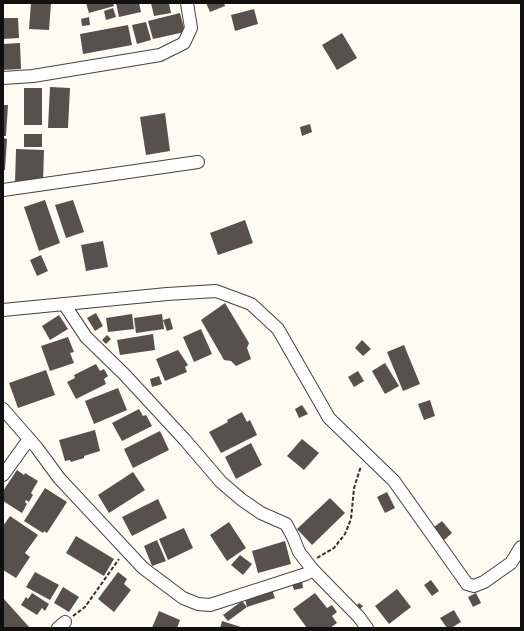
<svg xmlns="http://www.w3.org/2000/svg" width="524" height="631" viewBox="0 0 524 631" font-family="'Roboto Serif',serif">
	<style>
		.building { fill: #58504d }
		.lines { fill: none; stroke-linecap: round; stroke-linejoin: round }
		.minor-casing { stroke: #434343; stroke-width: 14 }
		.path { stroke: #323232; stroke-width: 2; stroke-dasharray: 4 2; stroke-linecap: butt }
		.minor { stroke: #fff; stroke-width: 12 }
	</style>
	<rect width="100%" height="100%" fill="#fefbf3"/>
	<!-- building -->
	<g class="building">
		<path d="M31,3H51L49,30L29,29Z"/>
		<path d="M86,3H113L114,6L89,13Z"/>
		<path d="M116,3H139L141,12L119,17Z"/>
		<path d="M151,3H169L171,13L154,16Z"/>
		<path d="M206,3H224L225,6L210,12Z"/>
		<path d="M113,8L116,17L106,20L104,11Z"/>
		<path d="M254,9L258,24L235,31L231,15Z"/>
		<path d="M180,13L185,32L153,39L148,21Z"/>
		<path d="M89,17L90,25L82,26L81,19Z"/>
		<path d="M3,18H18L19,38L3,39Z"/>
		<path d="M146,22L151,40L137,44L132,25Z"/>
		<path d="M128,25L132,45L83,54L80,34Z"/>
		<path d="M342,33L357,58L337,70L322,45Z"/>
		<path d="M20,43L21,69L3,70V44Z"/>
		<path d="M50,87L70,88L68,128H48Z"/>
		<rect x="24" y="88" width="18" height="37"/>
		<path d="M3,105H8L6,136H3Z"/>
		<path d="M165,113L170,151L146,155L140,117Z"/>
		<path d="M310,124L312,132L302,136L300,127Z"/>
		<rect x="24" y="134" width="18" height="13"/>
		<path d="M3,138L7,139L5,170H3Z"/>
		<path d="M16,149L44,150L43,184L15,183Z"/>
		<path d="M45,200L60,243L39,251L24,207Z"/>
		<path d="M73,200L84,232L66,238L55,205Z"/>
		<path d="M245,220L253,243L218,255L210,233Z"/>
		<path d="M103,241L108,267L86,271L81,245Z"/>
		<path d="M41,255L48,271L37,276L30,260Z"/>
		<path d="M225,303L249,343L247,348L251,359L236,366L231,361L224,360L201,320Z"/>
		<path d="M96,313L103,326L95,331L87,318Z"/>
		<path d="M132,314L134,329L108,332L106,318Z"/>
		<path d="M162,314L164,329L136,333L134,318Z"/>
		<path d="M59,315L68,329L50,340L42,326Z"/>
		<path d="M170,318L173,329L167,331L163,320Z"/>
		<path d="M201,329L212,354L194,362L183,337Z"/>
		<path d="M153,334L155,350L120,355L117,340Z"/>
		<path d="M107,335L111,339L106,344L102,340Z"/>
		<path d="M68,337L74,352L70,353L74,363L50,371L41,346Z"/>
		<path d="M362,340L371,349L363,356L355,348Z"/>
		<path d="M404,345L420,384L403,391L387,352Z"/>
		<path d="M178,350L188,365L185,367L187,372L165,381L156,359Z"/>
		<path d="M385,363L399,386L385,394L372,371Z"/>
		<path d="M96,364L100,371L104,369L108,376L104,379L106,384L76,399L67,382L75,378L74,375Z"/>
		<path d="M46,370L55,395L18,408L9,383Z"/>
		<path d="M358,371L364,381L354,387L348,377Z"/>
		<path d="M159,376L162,384L152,387L150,379Z"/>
		<path d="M118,388L127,410L94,424L85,401Z"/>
		<path d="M430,400L435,416L424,420L418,404Z"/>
		<path d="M302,405L308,414L299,418L295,409Z"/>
		<path d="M139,409L143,416L146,415L152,426L122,441L112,423Z"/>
		<path d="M242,412L247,422L250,420L257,435L221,453L209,432L228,422L227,420Z"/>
		<path d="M95,430L100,451L84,456V458L71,462L70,460L65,461L59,440Z"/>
		<path d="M160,431L169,450L133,468L124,449Z"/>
		<path d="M302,439L319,453L304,470L287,456Z"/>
		<path d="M251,443L262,465L236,479L225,457Z"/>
		<path d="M17,470L24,475L25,473L38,481L31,493L33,495L29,502L26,500L25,502L27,504L22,513L3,501V491Z"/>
		<path d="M133,472L145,490L109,513L98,495Z"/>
		<path d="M45,488L67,502L47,533L44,531L43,533L24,521Z"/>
		<path d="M387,492L395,508L385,513L377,497Z"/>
		<path d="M330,498L345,513L312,545L297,529Z"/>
		<path d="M158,499L167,518L132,536L122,517Z"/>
		<path d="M10,516L38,535L25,553L30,557L16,578L3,570V526Z"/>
		<path d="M442,521L452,533L444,540L434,527Z"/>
		<path d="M229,522L246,548L227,561L210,535Z"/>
		<path d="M184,528L193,548L168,560L159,539Z"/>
		<path d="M76,536L114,559L104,576L66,553Z"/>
		<path d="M157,540L166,561L152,566L144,546Z"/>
		<path d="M285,541L291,564L258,573L252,551Z"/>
		<path d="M240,555L252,564L243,575L231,565Z"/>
		<path d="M35,572L59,585L50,600L26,587Z"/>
		<path d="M118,572L127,579L124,584L131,590L114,612L98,599Z"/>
		<path d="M431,580L439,591L432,596L424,585Z"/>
		<path d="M302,581L303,588L294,590L292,584Z"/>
		<path d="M63,587L79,597L69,612L54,603Z"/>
		<path d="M397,589L411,607L389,624L375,606Z"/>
		<path d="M272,590L275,598L247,607L245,599Z"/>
		<path d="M32,593L49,604L45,611L42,608L37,615L21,605L26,597L28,599Z"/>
		<path d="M315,593L327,608L332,605L337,612L332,616L337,623L330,628H307L293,609Z"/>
		<path d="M476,593L481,603L473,607L468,597Z"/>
		<path d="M3,598L30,628H3Z"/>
		<path d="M242,601L247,607L228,621L223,615Z"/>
		<path d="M359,603L363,606L359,610L355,607Z"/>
		<path d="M454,610L461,622L451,628H447L440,618Z"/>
		<path d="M159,611L180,620L177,628H152Z"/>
		<path d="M222,621L244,628H220Z"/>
	</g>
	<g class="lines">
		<!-- minor casing -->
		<g class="minor-casing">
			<g id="minor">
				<path d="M3,78L33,76L160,55L184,43L191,28L187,3"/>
				<path d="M3,190L198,162"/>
				<path d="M64,304L86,337L124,374L185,440L221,482L242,500L261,513L286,524L293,537L299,552L313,570L359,617L367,628"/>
				<path d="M3,310L167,294L216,291L251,304L278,329L329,418L394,481L467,584L474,586L484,582L511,563L521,547"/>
				<path d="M3,409L37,448L59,478L143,568L183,598L198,604L210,605L306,574L313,570"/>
				<path d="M3,475L29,439"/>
				<path d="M58,628L65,622"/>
			</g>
		</g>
		<!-- path -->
		<g class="path">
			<path d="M317,558L334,548L345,534L351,519L354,488L361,466"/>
			<path d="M73,616L85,607L119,559"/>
		</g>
		<!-- minor -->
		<use href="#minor" class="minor"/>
	</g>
	<!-- border -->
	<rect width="524" height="631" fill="none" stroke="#101010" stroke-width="8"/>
</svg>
